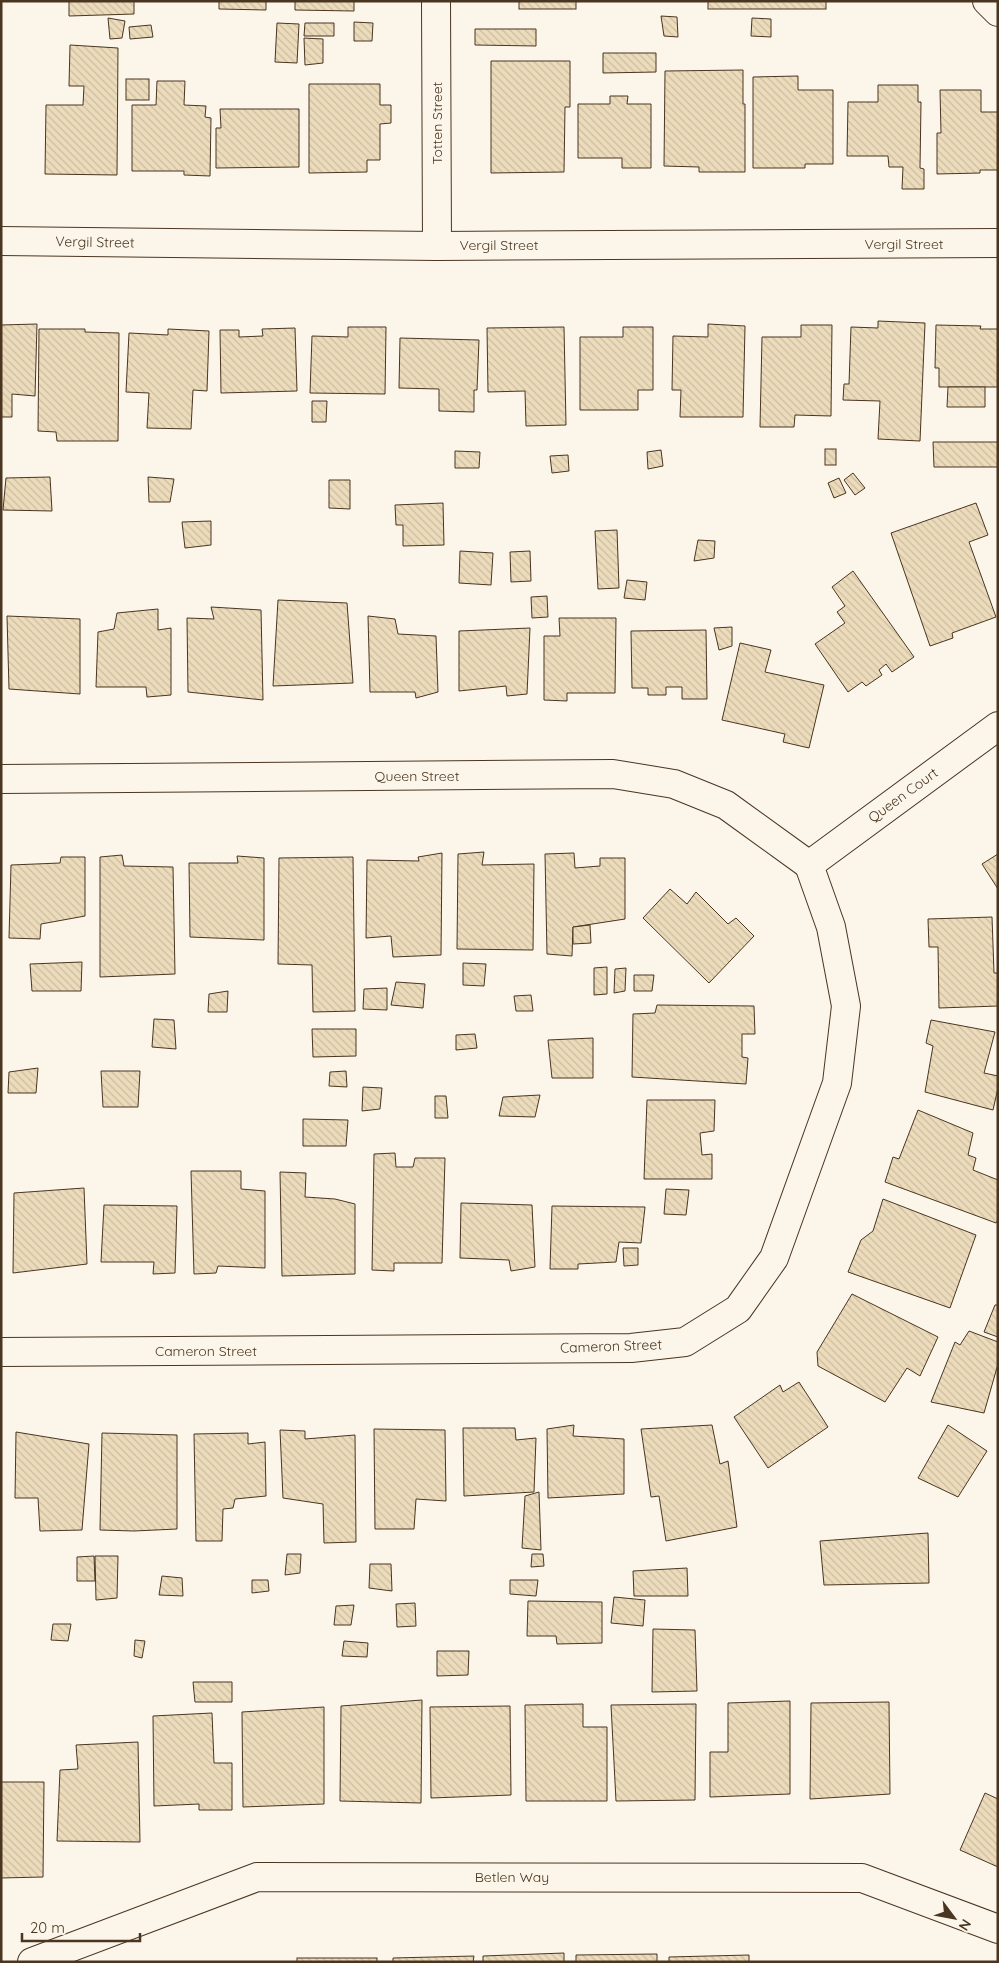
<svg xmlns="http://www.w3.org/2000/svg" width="999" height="1963" viewBox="0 0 999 1963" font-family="Quicksand,sans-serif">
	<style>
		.building { fill: url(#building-back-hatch); stroke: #4a3520 }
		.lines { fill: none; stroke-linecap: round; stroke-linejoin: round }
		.street-casing { stroke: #4a3520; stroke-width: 30 }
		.street { stroke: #fbf6e9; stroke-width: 28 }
		.labels { text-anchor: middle; stroke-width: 4; stroke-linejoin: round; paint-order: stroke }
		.street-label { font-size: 14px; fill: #4a3520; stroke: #fbf6e9 }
	</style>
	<defs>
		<pattern id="building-back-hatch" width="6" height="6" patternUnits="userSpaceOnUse" patternTransform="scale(1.25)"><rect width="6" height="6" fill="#ecdcbc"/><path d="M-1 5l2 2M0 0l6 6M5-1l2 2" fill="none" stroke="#ccbda1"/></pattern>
	</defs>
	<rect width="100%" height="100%" fill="#fbf6e9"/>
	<!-- building -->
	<g class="building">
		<path d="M69,1H134V14L69,16Z"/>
		<path d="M219,1H266V10L219,9Z"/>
		<path d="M295,1H354V11L295,10Z"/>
		<rect x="519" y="1" width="57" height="8"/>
		<rect x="708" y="1" width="118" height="8"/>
		<path d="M661,16L677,17L678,37L664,36Z"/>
		<path d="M108,18L125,21L122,38L110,39Z"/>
		<path d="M752,18L771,19V37L751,36Z"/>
		<path d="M354,22L373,23L372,41H354Z"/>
		<path d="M277,23L299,24L297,63L275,62Z"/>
		<path d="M305,23H334V36H304Z"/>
		<path d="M151,25L153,37L130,39L129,27Z"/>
		<path d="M475,29H536V46L475,45Z"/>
		<path d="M304,38L323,39V63L305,65Z"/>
		<path d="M70,45L118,48L117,175L45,174L46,105H83L84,86H69Z"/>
		<path d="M603,53H656V72L603,73Z"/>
		<path d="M491,61H570V107H565L564,172L491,173Z"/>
		<path d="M743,70V104H745V172H699V167L664,166L665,71Z"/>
		<path d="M798,76V90H833V164H805V168H753V77Z"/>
		<rect x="126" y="79" width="23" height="21"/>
		<path d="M157,81H185L184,105L206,106L205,117L211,118L210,176L184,175V171H132V105H156Z"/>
		<path d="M309,84H380V105H391V123L380,124V160H367V172L309,173Z"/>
		<path d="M878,85H918V102H921L920,168L924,169V189H902L903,167H889L888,156H847L848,102H878Z"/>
		<path d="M940,90H981V112H998V170H980V173L937,174V133H941Z"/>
		<path d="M610,96H628L627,104H651V168H622V158H578V104H610Z"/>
		<path d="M220,109H299V167L216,168V128H221Z"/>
		<path d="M878,321L925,323L920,441L878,439L880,401L843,400L844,384H849L851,327L878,328Z"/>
		<path d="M37,324L35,396L12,394V417H1V325Z"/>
		<path d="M708,324L745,326L743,417H680L681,390H672L673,336L708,337Z"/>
		<path d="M801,325H832L831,416L795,415L794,427H760L762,337H801Z"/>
		<path d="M936,325L981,326L980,329H998V387H939V368H935Z"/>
		<path d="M348,327H386L385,394L310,393L312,336L348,337Z"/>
		<path d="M564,327L566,425L526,426L525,391L488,392L487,328Z"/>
		<path d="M623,327H653V390H638V410H580V337H623Z"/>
		<path d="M295,328L297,391L221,393L220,330H239V337L263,336L262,329Z"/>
		<path d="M39,329H85V332L119,333L118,441H57L56,432L38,431Z"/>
		<path d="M168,329L209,331L207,391L193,390L191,429L147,428L149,393L126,392L129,333L168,335Z"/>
		<path d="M400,338L479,340L477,390H474V412L439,411V389L399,388Z"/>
		<path d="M948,387H985V407H947Z"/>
		<path d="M312,401H327L326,422H312Z"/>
		<path d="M933,442H998V467H934Z"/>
		<rect x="825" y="449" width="11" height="16"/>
		<path d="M661,450L663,466L648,469L647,452Z"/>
		<path d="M455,451L480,452L479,468H455Z"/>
		<path d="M568,455L569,471L552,473L550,456Z"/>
		<path d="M853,473L865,488L855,495L844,480Z"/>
		<path d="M50,477L52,511L3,510L6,478Z"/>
		<path d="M148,477L174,479L170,502H149Z"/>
		<path d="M839,478L846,493L834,498L828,483Z"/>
		<path d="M329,480H350V509L329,508Z"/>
		<path d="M443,503L444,545L403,546V525H396L395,505Z"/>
		<path d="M976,503L988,535L969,542L996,617L952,633L953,638L930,646L891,533Z"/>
		<path d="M211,521V545L185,548L182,522Z"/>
		<path d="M617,530L619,588L598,589L595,531Z"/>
		<path d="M698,540L715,541L714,558L694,561Z"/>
		<path d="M460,551L493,553L491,585L459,583Z"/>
		<path d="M530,551L531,581L511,582L510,552Z"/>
		<path d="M853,571L914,657L892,672L886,664L879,670L882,675L866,686L862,682L848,692L815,644L845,623L837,612L845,606L832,587Z"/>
		<path d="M627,580L647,582L645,600L624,598Z"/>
		<path d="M547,596L548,617L532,618L531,597Z"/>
		<path d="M278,600L347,603L353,683L273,686Z"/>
		<path d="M211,607L261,610L263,700L188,692L187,618L214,619Z"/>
		<path d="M158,609V630L171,628V695L147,697L146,687H96L98,632L114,629L117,613Z"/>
		<path d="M7,616L80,619V694L9,689Z"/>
		<path d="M368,616L395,619L398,634L436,636L438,692L416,698L415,692H370Z"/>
		<path d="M559,618H616L615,693H567V701L544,700V636H560Z"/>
		<path d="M732,627V646L719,650L714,628Z"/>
		<path d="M530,628L527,694L507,696L506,686L459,691V631Z"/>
		<path d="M706,630L707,699H682V687H666V695H648V688H632L631,631Z"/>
		<path d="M740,643L771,650L765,672L824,685L809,748L783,742L785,734L722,720Z"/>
		<path d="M484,852L482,865L534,864L533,950L457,949L458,854Z"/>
		<path d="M442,853L441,955L393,957L391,936L366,938L367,860L419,861L418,857Z"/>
		<path d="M574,853L575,868L600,866V858H625V919L573,927L572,956L547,954L545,854Z"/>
		<path d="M998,854V889L982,864Z"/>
		<path d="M122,855L124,866L173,867L175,974L100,977V857Z"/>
		<path d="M237,856L264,858V940L190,937L189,863H238Z"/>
		<path d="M61,857H85V916L41,924L40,939L9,938L11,865L60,863Z"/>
		<path d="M353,857L355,1011L313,1012L312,965L278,964L279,858Z"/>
		<path d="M670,889L687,904L696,892L728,924L736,918L754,936L709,983L643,918Z"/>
		<path d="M992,917L994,973H998V1006L939,1008L938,947H929L928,919Z"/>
		<path d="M590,925L591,943L573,944V927Z"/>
		<path d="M82,962L81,991H32L30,964Z"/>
		<path d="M463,963L486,964L484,986L463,985Z"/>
		<path d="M607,967V994L594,995V968Z"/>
		<path d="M626,968L625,991L614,993L615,969Z"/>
		<path d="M634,975H654L652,991H634Z"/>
		<path d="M396,982L425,984L423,1008L391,1005Z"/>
		<path d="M387,988V1010L363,1009L364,989Z"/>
		<path d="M228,991L227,1012H208L209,994Z"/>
		<path d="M531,995L533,1011H516L514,996Z"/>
		<path d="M657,1005L754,1006L755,1034H742V1057L748,1058L746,1084L632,1077L633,1014L655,1013Z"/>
		<path d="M154,1019L174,1020L176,1049L152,1047Z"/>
		<path d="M931,1020L995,1032L984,1073L998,1076V1088L993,1110L925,1092L933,1046L926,1043Z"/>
		<path d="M312,1029H356V1056L313,1057Z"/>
		<path d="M475,1034L477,1048L456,1050V1035Z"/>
		<path d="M593,1038V1078H552L548,1040Z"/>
		<path d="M38,1068L36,1093H8L9,1072Z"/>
		<path d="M101,1071H140L138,1107H103Z"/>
		<path d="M346,1071L347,1087L329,1086L330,1072Z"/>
		<path d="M363,1087L382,1088L380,1109L362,1111Z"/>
		<path d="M540,1095L535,1117L499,1116L503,1097Z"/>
		<path d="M435,1096H446L448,1118H435Z"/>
		<path d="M647,1100H715L714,1131L700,1133L702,1155L712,1154V1179H644Z"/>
		<path d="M918,1110L973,1133L968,1155L976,1158L973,1170L998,1180V1220L996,1223L885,1182L893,1157L899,1159Z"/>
		<path d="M303,1119L348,1120L346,1146H303Z"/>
		<path d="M395,1153L396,1167H413L415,1158H445L442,1263H394V1271L372,1270L374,1154Z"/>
		<path d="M191,1171H241V1189L265,1191V1268L218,1266L216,1273L194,1274Z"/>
		<path d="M280,1172L306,1173L305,1197L335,1199L355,1204V1274L282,1276Z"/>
		<path d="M84,1188L87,1264L13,1273L14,1193Z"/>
		<path d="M666,1189L689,1190L686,1215L664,1214Z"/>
		<path d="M883,1199L976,1235L950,1308L848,1272L861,1240L873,1231Z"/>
		<path d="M461,1203L532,1205L535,1267L511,1271L509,1260L460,1258Z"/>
		<path d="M104,1205L177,1206L175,1273L153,1274L154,1262H101Z"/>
		<path d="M552,1206L645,1207L641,1243L619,1242L616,1262L578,1264V1269H550Z"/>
		<path d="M623,1248H638V1265L624,1266Z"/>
		<path d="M852,1294L938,1337L920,1376L907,1368L885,1402L818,1366L817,1352Z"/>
		<path d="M995,1305H998V1337L984,1332Z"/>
		<path d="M969,1331L998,1342V1364L984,1413L931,1402L955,1342L960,1345Z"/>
		<path d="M799,1382L828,1427L768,1468L734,1417L780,1385L783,1392Z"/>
		<path d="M574,1425L573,1436L624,1439V1494L548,1498L547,1429Z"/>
		<path d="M712,1425L720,1464L728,1461L737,1527L666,1541L659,1496L651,1497L641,1429Z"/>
		<path d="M948,1425L987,1451L958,1497L918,1478Z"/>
		<path d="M463,1428H515L516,1440L536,1438L534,1492L464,1496Z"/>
		<path d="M374,1429L445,1430L446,1501L416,1499L414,1529H375Z"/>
		<path d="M280,1430L305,1431V1439L355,1435L356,1542L324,1543L323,1504L283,1498Z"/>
		<path d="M16,1432L89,1444L82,1530L40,1531L38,1498H15Z"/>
		<path d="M102,1433L177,1435V1529L134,1531L100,1530Z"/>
		<path d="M248,1433V1444L265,1442L266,1496L235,1499L233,1508L223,1509L222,1541H196L194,1434Z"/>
		<path d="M539,1492L541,1550L522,1548L525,1496Z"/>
		<path d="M928,1533L929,1583L824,1585L820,1541Z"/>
		<path d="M287,1554H301L300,1573L285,1575Z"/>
		<path d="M532,1554H543L544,1566L531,1567Z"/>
		<path d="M94,1556L95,1581H77V1557Z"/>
		<path d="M95,1556H118L117,1598L96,1600Z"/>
		<path d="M370,1564H391L392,1591L369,1588Z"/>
		<path d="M687,1568L688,1596H634L633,1571Z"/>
		<path d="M162,1576L182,1578L183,1596L159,1595Z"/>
		<path d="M252,1580H268L269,1591L252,1593Z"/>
		<path d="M510,1580H538L536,1596L510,1594Z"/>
		<path d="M614,1597L645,1600L643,1626L611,1623Z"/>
		<path d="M528,1601L602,1602V1643L557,1644L556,1636H527Z"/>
		<path d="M415,1603L416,1626L397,1627L396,1604Z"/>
		<path d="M354,1605L351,1625H334L336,1606Z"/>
		<path d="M53,1624H71L68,1641L51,1640Z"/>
		<path d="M653,1629L695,1630L697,1691L652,1692Z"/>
		<path d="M135,1640L145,1641L142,1658L134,1656Z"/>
		<path d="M344,1641L368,1643L367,1657L342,1656Z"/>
		<path d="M437,1651H469L468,1675L437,1676Z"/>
		<path d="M193,1682H232V1702H195Z"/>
		<path d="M422,1700L421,1803L340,1801L341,1706Z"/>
		<path d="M790,1701V1794L710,1797V1752H728V1703Z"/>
		<path d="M889,1702L890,1794L810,1799L811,1703Z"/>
		<path d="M583,1704V1727H607V1801H526L525,1705Z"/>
		<path d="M696,1704L695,1800L616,1801L611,1705Z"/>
		<path d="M510,1706L511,1795L431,1798L430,1707Z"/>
		<path d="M324,1707V1804L243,1807L242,1712Z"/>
		<path d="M212,1713L214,1763H232V1810H199V1804L154,1806L153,1716Z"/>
		<path d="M138,1742L140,1842L57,1841L60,1770L78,1769L76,1745Z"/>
		<path d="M1,1782H44L43,1877L1,1878Z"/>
		<path d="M985,1793L998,1799V1867L960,1850Z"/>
		<path d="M564,1953V1962H483V1956Z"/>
		<path d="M657,1954V1962H576V1955Z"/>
		<path d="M749,1955V1962H669V1957Z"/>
		<path d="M474,1956L473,1962H393V1958Z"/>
		<rect x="297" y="1958" width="80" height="4"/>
	</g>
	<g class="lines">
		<!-- street casing -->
		<g class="street-casing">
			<g id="street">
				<path d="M436,1L437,246"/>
				<path d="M987,1L998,12"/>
				<path d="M1,241L437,246L998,243"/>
				<path d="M1,779L613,774L674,784L726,805L809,865"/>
				<path d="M809,865L998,726"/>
				<path d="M1,1352L631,1348L685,1342L738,1309L774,1258L837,1083L846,1006L831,927L809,865"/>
				<path d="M32,1962L257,1877L862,1878L998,1929"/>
			</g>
		</g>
		<!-- street -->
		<use href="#street" class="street"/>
	</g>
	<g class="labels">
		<!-- street labels -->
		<g class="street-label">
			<text transform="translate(437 123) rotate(-90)" y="5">Totten Street</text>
			<text transform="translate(95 242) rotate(1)" y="5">Vergil Street</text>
			<text x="904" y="249">Vergil Street</text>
			<text x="499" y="250">Vergil Street</text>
			<text x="417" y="781">Queen Street</text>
			<text transform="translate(903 795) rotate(-36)" y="5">Queen Court</text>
			<text transform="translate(611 1346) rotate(-2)" y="5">Cameron Street</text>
			<text x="206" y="1356">Cameron Street</text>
			<text x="512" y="1882">Betlen Way</text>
		</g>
	</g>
	<!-- border -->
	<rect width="999" height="1963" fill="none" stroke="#4a3520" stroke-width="5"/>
	<!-- north arrow -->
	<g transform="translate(954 1918) rotate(122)" stroke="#fbf6e9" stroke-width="4" paint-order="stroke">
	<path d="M0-4L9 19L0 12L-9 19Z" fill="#4a3520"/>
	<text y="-8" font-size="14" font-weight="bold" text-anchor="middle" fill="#4a3520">N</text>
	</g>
	<!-- scale -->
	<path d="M22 1933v8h118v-8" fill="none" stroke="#4a3520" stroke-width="2.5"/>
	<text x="30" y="1933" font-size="15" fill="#4a3520" stroke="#fbf6e9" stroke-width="4" paint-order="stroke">20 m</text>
</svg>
